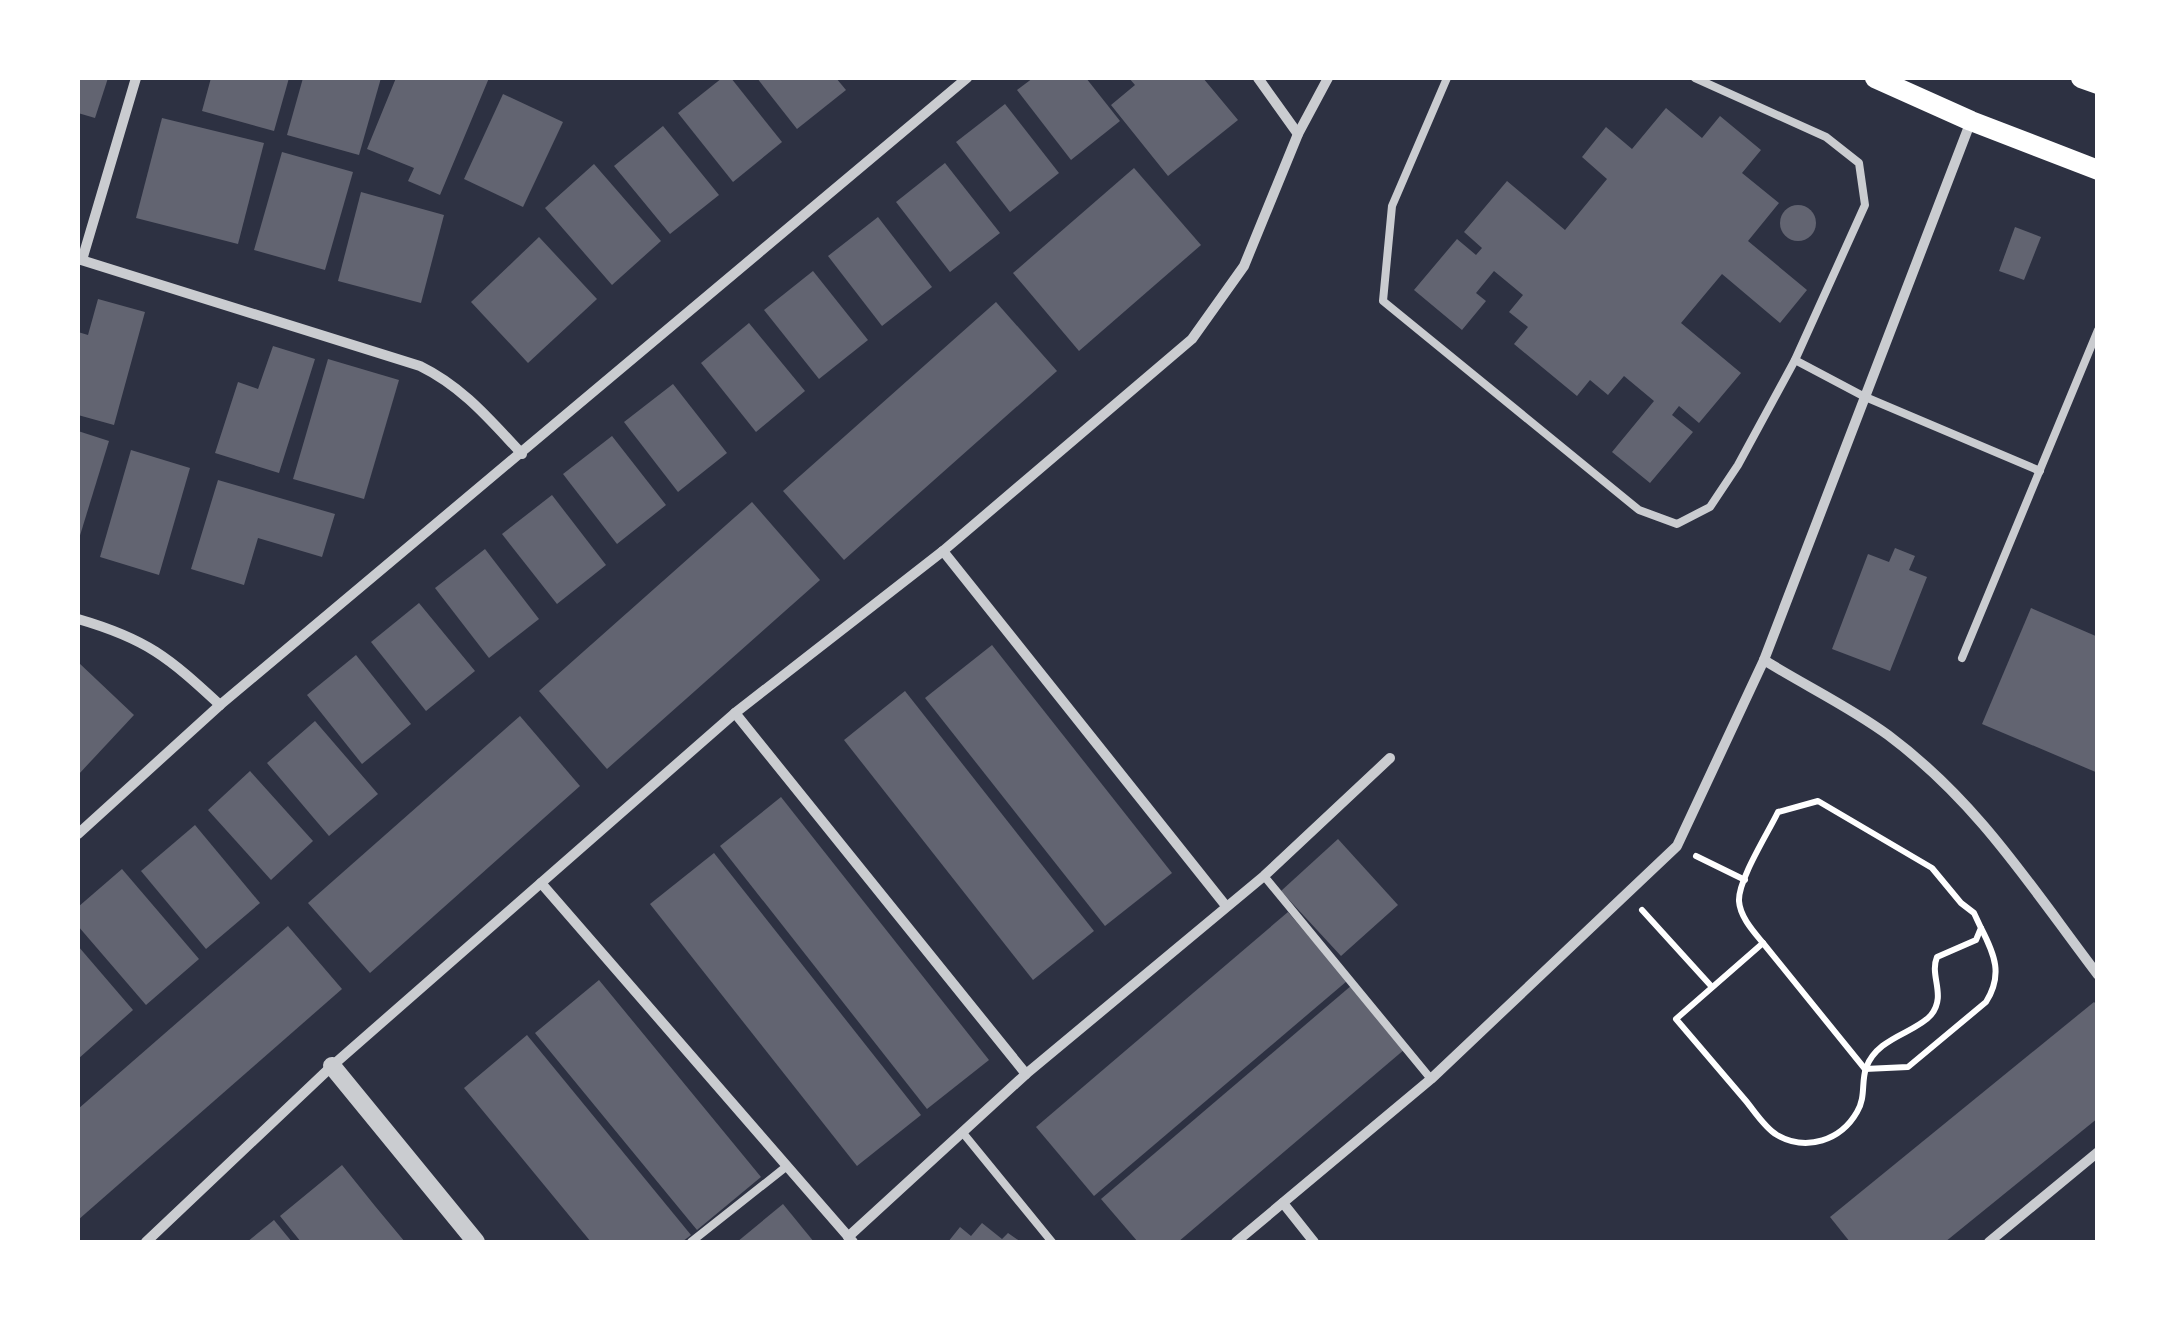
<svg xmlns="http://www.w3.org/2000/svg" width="2175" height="1320" viewBox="0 0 2175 1320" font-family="Mulish,sans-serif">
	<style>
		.building { fill: #626471 }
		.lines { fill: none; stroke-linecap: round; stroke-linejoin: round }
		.path { stroke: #fff; stroke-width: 6 }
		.service { stroke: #caccd0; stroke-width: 8 }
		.minor { stroke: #caccd0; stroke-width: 10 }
		.tertiary { stroke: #caccd0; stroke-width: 18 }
		.secondary { stroke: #fff; stroke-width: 20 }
	</style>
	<rect width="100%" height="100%" fill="#2d3142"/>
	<!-- building -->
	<g class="building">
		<path d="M78,78H108L95,118L78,113Z"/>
		<path d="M211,78H289L274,131L202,111Z"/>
		<path d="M303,78H381L359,155L287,135Z"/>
		<path d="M396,78H489L440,195L408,181L414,168L367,149Z"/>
		<path d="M722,78H731L782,142L733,182L678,113Z"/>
		<path d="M757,78H836L846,90L797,129Z"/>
		<path d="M1033,78H1086L1120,121L1071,160L1017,90Z"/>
		<path d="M1129,78H1203L1238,120L1168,176L1111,105L1135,85Z"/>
		<path d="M503,94L563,122L523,207L464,179Z"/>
		<path d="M1005,104L1059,173L1010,212L956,142Z"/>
		<path d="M1666,108L1702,138L1720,116L1761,150L1742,173L1779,203L1748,241L1807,290L1780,323L1722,274L1681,323L1741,373L1699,423L1679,406L1672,415L1693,432L1650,483L1612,452L1654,401L1624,376L1608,395L1590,380L1577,396L1514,344L1528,327L1509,312L1523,295L1494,271L1476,293L1486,301L1462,330L1414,290L1457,239L1476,255L1482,248L1464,232L1507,181L1565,230L1607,179L1582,157L1606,127L1632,149Z"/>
		<path d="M162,118L264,143L238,244L136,218Z"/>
		<path d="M663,126L719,195L670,234L614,166Z"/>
		<path d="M282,152L353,172L325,270L254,250Z"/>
		<path d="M945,163L1000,233L950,272L896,202Z"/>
		<path d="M594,164L661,241L612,285L545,208Z"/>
		<path d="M1134,168L1201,245L1079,351L1013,273Z"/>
		<path d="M361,192L444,215L421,303L338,281Z"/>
		<circle cx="1798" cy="223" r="18"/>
		<path d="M878,217L932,287L882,326L828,256Z"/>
		<path d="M2015,227L2041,237L2024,280L1999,271Z"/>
		<path d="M539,237L597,299L528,363L471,302Z"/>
		<path d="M813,271L868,340L819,379L764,310Z"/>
		<path d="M98,299L145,312L114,425L78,415V332L88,335Z"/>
		<path d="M996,302L1057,371L844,560L783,491Z"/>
		<path d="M749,323L805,391L756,432L701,363Z"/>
		<path d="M273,346L315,359L279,473L215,453L238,382L258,389Z"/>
		<path d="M328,359L399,380L364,499L293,479Z"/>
		<path d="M673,384L727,453L678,492L624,422Z"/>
		<path d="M78,431L109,441L78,542Z"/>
		<path d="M612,436L666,505L617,544L563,474Z"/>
		<path d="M131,450L190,468L159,575L100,557Z"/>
		<path d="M218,480L335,514L322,557L258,538L244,585L191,569Z"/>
		<path d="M552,495L606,565L557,604L502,534Z"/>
		<path d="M752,502L820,580L607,769L539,691Z"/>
		<path d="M1895,548L1915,556L1909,570L1927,577L1890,671L1832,649L1868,554L1889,562Z"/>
		<path d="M485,549L539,619L489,658L435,588Z"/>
		<path d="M419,603L475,671L426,711L371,642Z"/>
		<path d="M2031,608L2098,637V773L1982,724Z"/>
		<path d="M992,645L1172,873L1105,926L925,698Z"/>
		<path d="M356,655L411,724L362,764L307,695Z"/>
		<path d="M78,662L134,715L78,775Z"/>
		<path d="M905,691L1094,931L1033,980L844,740Z"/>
		<path d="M520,716L580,786L370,973L308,903Z"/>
		<path d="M315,721L378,794L329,836L267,763Z"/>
		<path d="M250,771L313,841L271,880L208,810Z"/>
		<path d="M781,797L989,1060L927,1109L720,846Z"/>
		<path d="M195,825L260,903L206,949L141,871Z"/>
		<path d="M1338,839L1398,905L1341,956L1281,891Z"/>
		<path d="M714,853L921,1115L857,1166L650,904Z"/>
		<path d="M122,869L199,959L146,1005L78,926V907Z"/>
		<path d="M1288,912L1347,981L1094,1196L1036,1127Z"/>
		<path d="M288,926L342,989L78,1220V1109Z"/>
		<path d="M78,946L133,1010L78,1059Z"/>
		<path d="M599,980L761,1177L697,1230L535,1033Z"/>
		<path d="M1352,985L1405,1049L1178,1242H1138L1101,1199Z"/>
		<path d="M2094,1002L2098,1006V1118L1945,1242H1850L1830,1217Z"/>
		<path d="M527,1035L691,1235L682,1242H591L464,1088Z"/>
		<path d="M342,1165L375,1206L405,1242H301L280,1216Z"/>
		<path d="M783,1204L814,1242H737Z"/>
		<path d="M274,1220L292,1242H247Z"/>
		<path d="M982,1223L1002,1239L1008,1233L1021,1242H948L960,1227L971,1236Z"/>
	</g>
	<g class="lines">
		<!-- path -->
		<g class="path">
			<path d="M1818,801L1932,868L1961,903L1974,913L1981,928L1976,940L1937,957C1929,976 1947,995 1931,1015C1916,1033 1877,1037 1866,1068C1861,1083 1866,1097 1857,1112C1841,1140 1807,1152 1777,1135C1765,1128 1755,1112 1746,1101C1723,1074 1699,1046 1676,1019L1763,943C1754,932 1740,917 1739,901C1738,880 1768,833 1778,812Z"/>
			<path d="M1696,856L1745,880"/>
			<path d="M1642,910L1712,987"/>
			<path d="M1763,943L1865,1069L1908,1067L1986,1002C2003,975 1995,955 1981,928"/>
		</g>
		<!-- service -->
		<g class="service">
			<path d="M1447,78L1392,206L1383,301L1639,510L1677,524L1710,507L1738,465L1795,360L1865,205L1859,163L1826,137L1695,78"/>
			<path d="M1795,360L1863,396L2040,471"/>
			<path d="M1962,658L2098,330"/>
			<path d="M1264,876L1431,1079"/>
			<path d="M963,1133L1052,1242"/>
			<path d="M691,1242L787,1166"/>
		</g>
		<!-- minor -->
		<g class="minor">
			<path d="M1258,78L1298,134"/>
			<path d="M78,259L420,366C463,387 490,420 522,454"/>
			<path d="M82,260L136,78"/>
			<path d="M943,551L1226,906"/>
			<path d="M78,619C147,639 168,657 220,705"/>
			<path d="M1764,660C1804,685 1850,707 1888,735C1979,803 2031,887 2098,975"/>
			<path d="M735,713L1026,1074"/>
			<path d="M78,834L220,705L967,78"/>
			<path d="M541,883L853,1242"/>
			<path d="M1283,1203L1314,1242"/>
			<path d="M848,1237L1026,1074L1264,876L1390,758"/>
			<path d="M146,1242L332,1066L735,713L943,551L1192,339L1244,266L1298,134L1328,78"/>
			<path d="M1236,1242L1431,1079L1677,846L1764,660L1971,121"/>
			<path d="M1989,1242L2098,1152"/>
		</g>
		<!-- tertiary -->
		<path class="tertiary" d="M332,1066L476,1242"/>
		<!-- secondary -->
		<g class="secondary">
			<path d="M1875,78L1971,121L2098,170"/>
			<path d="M2081,78L2098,84"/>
		</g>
	</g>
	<!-- border -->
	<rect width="2175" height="1320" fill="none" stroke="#ffffff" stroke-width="160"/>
</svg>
